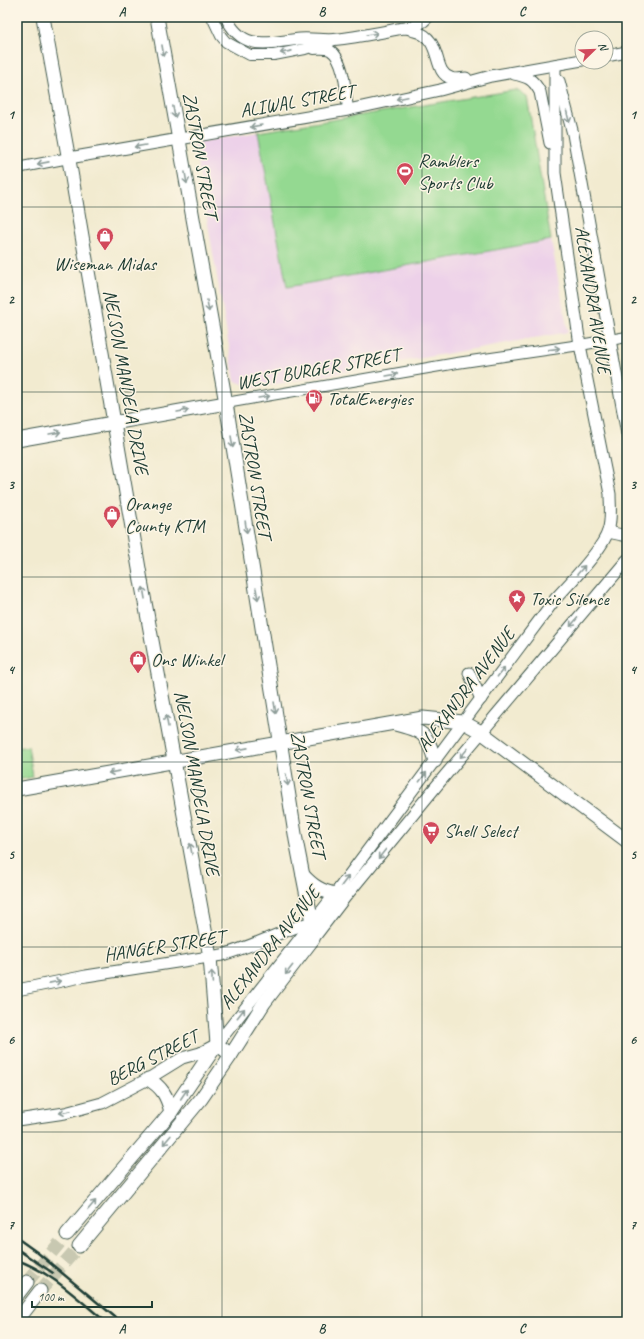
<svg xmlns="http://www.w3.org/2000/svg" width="644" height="1339" viewBox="0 0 644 1339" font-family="Caveat,sans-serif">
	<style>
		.built { fill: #edd1e9 }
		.green { fill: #94d991; stroke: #5a8b62 }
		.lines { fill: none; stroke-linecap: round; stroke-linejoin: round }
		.trunk-tunnel { stroke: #c8c8b1; stroke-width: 13; stroke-dasharray: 13 6; stroke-linecap: butt }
		.tertiary-casing { stroke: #3f574b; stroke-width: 12 }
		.secondary-casing { stroke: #3f574b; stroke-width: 13 }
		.primary-casing { stroke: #3f574b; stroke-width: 15 }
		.trunk-casing { stroke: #3f574b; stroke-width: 15 }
		.tertiary { stroke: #fff; stroke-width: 10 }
		.secondary { stroke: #fff; stroke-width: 11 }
		.primary { stroke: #fff; stroke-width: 13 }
		.trunk { stroke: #fff; stroke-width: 13 }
		.rail { stroke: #1f3d34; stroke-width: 2.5 }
		.oneway { stroke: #8f9e9a }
		.grid { fill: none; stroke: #1f3d34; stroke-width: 1; stroke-opacity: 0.55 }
		.labels { text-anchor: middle; stroke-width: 3; stroke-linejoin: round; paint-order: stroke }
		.street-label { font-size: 19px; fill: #1f3d34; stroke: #fcf5e5 }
		.poi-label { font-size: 19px; fill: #1f3d34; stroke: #fcf5e5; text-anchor: start }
		.neatline { fill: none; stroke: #1f3d34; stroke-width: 1.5 }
		.grid-label { font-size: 13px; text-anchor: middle; font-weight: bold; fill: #1f3d34 }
	</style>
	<rect width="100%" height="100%" fill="#fcf5e5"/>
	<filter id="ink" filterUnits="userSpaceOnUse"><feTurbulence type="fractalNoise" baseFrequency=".025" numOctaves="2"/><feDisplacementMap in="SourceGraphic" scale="8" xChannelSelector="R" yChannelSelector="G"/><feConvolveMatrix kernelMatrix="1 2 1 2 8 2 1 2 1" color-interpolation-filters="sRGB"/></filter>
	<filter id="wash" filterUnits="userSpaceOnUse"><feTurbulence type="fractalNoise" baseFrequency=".012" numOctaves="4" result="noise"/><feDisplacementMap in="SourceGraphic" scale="16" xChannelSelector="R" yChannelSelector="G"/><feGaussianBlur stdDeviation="0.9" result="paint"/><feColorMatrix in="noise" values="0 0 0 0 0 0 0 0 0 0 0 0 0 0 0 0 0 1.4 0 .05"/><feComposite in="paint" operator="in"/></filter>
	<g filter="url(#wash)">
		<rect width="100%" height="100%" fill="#f2ebd0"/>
		<!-- built -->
		<path class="built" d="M258,132L287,287L551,240L568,332L254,388L235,381L194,143Z"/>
		<!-- green -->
		<g class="green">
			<path d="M516,90L527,96L551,240L287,287L258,132Z"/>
			<path d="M28,746L33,777L17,780V748Z"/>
		</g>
	</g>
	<g filter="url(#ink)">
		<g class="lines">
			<!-- trunk-tunnel -->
			<g class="trunk-tunnel">
				<path d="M27,1282L67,1234"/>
				<path d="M40,1291L79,1246"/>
			</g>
			<!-- tertiary casing -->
			<g class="tertiary-casing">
				<g id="tertiary">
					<path d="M212,17L221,36L226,42L250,55H274L305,49L332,41"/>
					<path d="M314,49C320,49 325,48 330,50C345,59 346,94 348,110"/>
					<path d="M17,168L69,158"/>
					<path d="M226,403L457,363L580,345L627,337"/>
				</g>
			</g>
			<!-- secondary casing -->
			<g class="secondary-casing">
				<g id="secondary">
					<path d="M226,17C243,53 269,42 300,39C313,38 326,41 339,39C356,37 372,34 388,31C393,30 400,28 406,28C408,28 412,30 414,31C444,38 431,72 451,78C455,80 462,78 466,78"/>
					<path d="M406,28C415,26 422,24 428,17"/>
					<path d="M606,56L627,52"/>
					<path d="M514,74C528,77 533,79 540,92L550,143"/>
					<path d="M559,81L573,134L627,434"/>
					<path d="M69,158L348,110L440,90L491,76L582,60"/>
					<path d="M608,532L627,536"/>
					<path d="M469,673L481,699"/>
					<path d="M313,939L346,896L443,778L627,560"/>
					<path d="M17,990L86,976L222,955C254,946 281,931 312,922"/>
					<path d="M17,1120L65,1113L102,1103L148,1079L182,1058L200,1053L217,1044L335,894L556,598C570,583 603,549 608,531C612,520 610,506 610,494L580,345L555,173V65"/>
				</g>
			</g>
			<!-- primary casing -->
			<g class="primary-casing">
				<g id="primary">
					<path d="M17,440L226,403"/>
					<path d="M395,724C423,731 427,733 435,761"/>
					<path d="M17,789L423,718L463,722L481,732L627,841"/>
				</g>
			</g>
			<!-- trunk casing -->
			<g class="trunk-casing">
				<g id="trunk">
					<path d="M43,17L70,166L142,586L210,957L217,1044L231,1055"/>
					<path d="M303,875C313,886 321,891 335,894"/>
					<path d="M148,1079C162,1087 167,1096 171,1112"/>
					<path d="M67,1234L171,1112L217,1044"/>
					<path d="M79,1246L201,1099L231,1055L264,1003L313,939L312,922L296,840L226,403L157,17"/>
					<path d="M17,1295L27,1282"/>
					<path d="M17,1321L40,1291"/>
				</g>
			</g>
			<!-- tertiary -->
			<use href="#tertiary" class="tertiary"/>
			<!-- secondary -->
			<use href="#secondary" class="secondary"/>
			<!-- primary -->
			<use href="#primary" class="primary"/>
			<!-- trunk -->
			<use href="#trunk" class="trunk"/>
			<!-- rail -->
			<g class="rail">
				<path d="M17,1238L38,1253L121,1322"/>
				<path d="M17,1249L53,1273"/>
				<path d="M17,1260C51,1272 78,1299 106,1322"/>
			</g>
		</g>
		<!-- one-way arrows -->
		<defs><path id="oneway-shaft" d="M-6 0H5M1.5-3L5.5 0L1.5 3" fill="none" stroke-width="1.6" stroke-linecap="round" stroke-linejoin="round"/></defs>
		<g class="oneway">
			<use href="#oneway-shaft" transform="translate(372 34) rotate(-9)"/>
			<use href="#oneway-shaft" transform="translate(163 51) rotate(80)"/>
			<use href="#oneway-shaft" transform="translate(286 52) rotate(169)"/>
			<use href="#oneway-shaft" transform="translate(402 98) rotate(168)"/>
			<use href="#oneway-shaft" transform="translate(174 112) rotate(79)"/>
			<use href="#oneway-shaft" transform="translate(568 117) rotate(76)"/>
			<use href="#oneway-shaft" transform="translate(256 126) rotate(170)"/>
			<use href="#oneway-shaft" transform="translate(140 146) rotate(170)"/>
			<use href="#oneway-shaft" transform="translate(43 163) rotate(169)"/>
			<use href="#oneway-shaft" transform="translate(186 178) rotate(80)"/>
			<use href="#oneway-shaft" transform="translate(208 306) rotate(80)"/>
			<use href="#oneway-shaft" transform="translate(554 349) rotate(-8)"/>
			<use href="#oneway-shaft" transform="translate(392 375) rotate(-10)"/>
			<use href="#oneway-shaft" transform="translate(264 397) rotate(-9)"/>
			<use href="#oneway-shaft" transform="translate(183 411) rotate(-10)"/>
			<use href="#oneway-shaft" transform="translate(55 433) rotate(-10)"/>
			<use href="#oneway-shaft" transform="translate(232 442) rotate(81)"/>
			<use href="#oneway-shaft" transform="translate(246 527) rotate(82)"/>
			<use href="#oneway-shaft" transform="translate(581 570) rotate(-49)"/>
			<use href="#oneway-shaft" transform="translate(144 593) rotate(-100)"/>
			<use href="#oneway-shaft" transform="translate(257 594) rotate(80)"/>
			<use href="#oneway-shaft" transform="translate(574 622) rotate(130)"/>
			<use href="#oneway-shaft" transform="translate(501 672) rotate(-53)"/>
			<use href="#oneway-shaft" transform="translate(275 708) rotate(81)"/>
			<use href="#oneway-shaft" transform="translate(167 721) rotate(-100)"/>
			<use href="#oneway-shaft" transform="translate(242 749) rotate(169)"/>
			<use href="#oneway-shaft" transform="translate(464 753) rotate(130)"/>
			<use href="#oneway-shaft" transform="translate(114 772) rotate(170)"/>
			<use href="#oneway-shaft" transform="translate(423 777) rotate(-53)"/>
			<use href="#oneway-shaft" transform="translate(287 780) rotate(81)"/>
			<use href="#oneway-shaft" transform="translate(191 849) rotate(-101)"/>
			<use href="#oneway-shaft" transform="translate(382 854) rotate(129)"/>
			<use href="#oneway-shaft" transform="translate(345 881) rotate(-53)"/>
			<use href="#oneway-shaft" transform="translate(289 970) rotate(128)"/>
			<use href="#oneway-shaft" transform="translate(212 977) rotate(-94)"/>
			<use href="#oneway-shaft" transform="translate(55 982) rotate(-11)"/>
			<use href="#oneway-shaft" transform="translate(241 1013) rotate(-52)"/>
			<use href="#oneway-shaft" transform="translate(184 1094) rotate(-56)"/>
			<use href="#oneway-shaft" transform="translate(65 1112) rotate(169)"/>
			<use href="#oneway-shaft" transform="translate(167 1140) rotate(130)"/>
			<use href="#oneway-shaft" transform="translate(92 1205) rotate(-50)"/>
		</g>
	</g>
	<!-- grid -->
	<path class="grid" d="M222,17V1322M422,17V1322M17,207H627M17,392H627M17,577H627M17,762H627M17,947H627M17,1132H627"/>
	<!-- icons -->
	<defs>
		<g id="stadium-pin" transform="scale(0.9)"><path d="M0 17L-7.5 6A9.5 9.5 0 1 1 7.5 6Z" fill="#d1495b" stroke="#fcf5e5"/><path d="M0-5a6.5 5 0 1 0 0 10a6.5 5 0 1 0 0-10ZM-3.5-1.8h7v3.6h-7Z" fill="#fff"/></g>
		<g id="shop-pin" transform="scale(0.9)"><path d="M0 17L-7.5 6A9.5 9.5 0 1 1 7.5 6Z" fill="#d1495b" stroke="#fcf5e5"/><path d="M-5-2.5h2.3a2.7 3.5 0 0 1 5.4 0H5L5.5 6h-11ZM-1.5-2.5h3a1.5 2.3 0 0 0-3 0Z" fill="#fff"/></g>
		<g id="fuel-pin" transform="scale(0.9)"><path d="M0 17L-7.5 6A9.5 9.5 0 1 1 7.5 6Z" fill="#d1495b" stroke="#fcf5e5"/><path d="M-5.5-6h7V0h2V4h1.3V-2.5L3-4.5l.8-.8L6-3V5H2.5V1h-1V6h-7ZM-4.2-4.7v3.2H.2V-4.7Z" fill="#fff"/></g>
		<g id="sight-pin" transform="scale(0.9)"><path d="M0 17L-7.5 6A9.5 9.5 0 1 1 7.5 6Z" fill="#d1495b" stroke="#fcf5e5"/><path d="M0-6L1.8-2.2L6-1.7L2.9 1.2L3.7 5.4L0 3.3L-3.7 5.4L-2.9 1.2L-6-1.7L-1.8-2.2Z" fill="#fff"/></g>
		<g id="supermarket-pin" transform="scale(0.9)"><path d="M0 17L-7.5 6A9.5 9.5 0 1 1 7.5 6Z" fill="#d1495b" stroke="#fcf5e5"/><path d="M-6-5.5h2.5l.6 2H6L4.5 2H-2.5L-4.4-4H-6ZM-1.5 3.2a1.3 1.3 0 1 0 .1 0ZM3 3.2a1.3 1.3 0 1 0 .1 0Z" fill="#fff"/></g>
	</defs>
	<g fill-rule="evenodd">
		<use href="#stadium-pin" x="405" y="171"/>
		<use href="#shop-pin" x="105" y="236"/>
		<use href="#fuel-pin" x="314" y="398"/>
		<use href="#shop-pin" x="112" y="514"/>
		<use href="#sight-pin" x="517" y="598"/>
		<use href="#shop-pin" x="138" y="659"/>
		<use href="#supermarket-pin" x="431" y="830"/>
	</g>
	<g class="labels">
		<!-- street labels -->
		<g class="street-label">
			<text transform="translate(297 100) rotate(-10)" y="7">ALIWAL STREET</text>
			<text transform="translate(201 155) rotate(80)" y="7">ZASTRON STREET</text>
			<text transform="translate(594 300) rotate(81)" y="7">ALEXANDRA AVENUE</text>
			<text transform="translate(318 368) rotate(-10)" y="7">WEST BURGER STREET</text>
			<text transform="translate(127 382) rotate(80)" y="7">NELSON MANDELA DRIVE</text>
			<text transform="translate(256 475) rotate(81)" y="7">ZASTRON STREET</text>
			<text transform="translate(465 689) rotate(-53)" y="7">ALEXANDRA AVENUE</text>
			<text transform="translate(198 783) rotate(80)" y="7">NELSON MANDELA DRIVE</text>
			<text transform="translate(309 794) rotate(80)" y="7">ZASTRON STREET</text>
			<text transform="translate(164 945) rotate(-9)" y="7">HANGER STREET</text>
			<text transform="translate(269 947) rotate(-52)" y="7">ALEXANDRA AVENUE</text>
			<text transform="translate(152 1057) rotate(-27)" y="7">BERG STREET</text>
		</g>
		<!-- poi labels -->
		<g class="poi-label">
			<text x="418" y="167">Ramblers<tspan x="418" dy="22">Sports Club</tspan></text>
			<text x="105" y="270" text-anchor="middle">Wiseman Midas</text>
			<text x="327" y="405">TotalEnergies</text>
			<text x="125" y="510">Orange<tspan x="125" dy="22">County KTM</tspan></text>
			<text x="530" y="605">Toxic Silence</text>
			<text x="151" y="666">Ons Winkel</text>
			<text x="444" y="837">Shell Select</text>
		</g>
	</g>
	<!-- margin -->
	<rect width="644" height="1339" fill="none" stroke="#fcf5e5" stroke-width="44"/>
	<!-- north arrow -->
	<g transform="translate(594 50) rotate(67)"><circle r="19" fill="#fcf5e5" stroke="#a4ab9e"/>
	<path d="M0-3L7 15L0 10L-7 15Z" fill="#d1495b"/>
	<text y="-6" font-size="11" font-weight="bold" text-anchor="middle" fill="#1f3d34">N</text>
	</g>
	<!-- scale -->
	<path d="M32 1301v6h120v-6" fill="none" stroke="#1f3d34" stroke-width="2"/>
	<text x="38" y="1301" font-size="12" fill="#1f3d34" stroke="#fcf5e5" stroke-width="3" paint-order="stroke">100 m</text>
	<rect x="22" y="22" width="600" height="1295" class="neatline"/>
	<g class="grid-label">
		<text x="122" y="16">A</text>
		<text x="322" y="16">B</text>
		<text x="522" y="16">C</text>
		<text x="11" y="119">1</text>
		<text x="633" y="119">1</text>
		<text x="11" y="304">2</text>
		<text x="633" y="304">2</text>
		<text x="11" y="489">3</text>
		<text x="633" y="489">3</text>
		<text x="11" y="674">4</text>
		<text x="633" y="674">4</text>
		<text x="11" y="859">5</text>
		<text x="633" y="859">5</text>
		<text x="11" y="1044">6</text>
		<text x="633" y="1044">6</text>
		<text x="11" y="1229">7</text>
		<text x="633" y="1229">7</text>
		<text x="122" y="1333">A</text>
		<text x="322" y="1333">B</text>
		<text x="522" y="1333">C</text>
	</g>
</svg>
